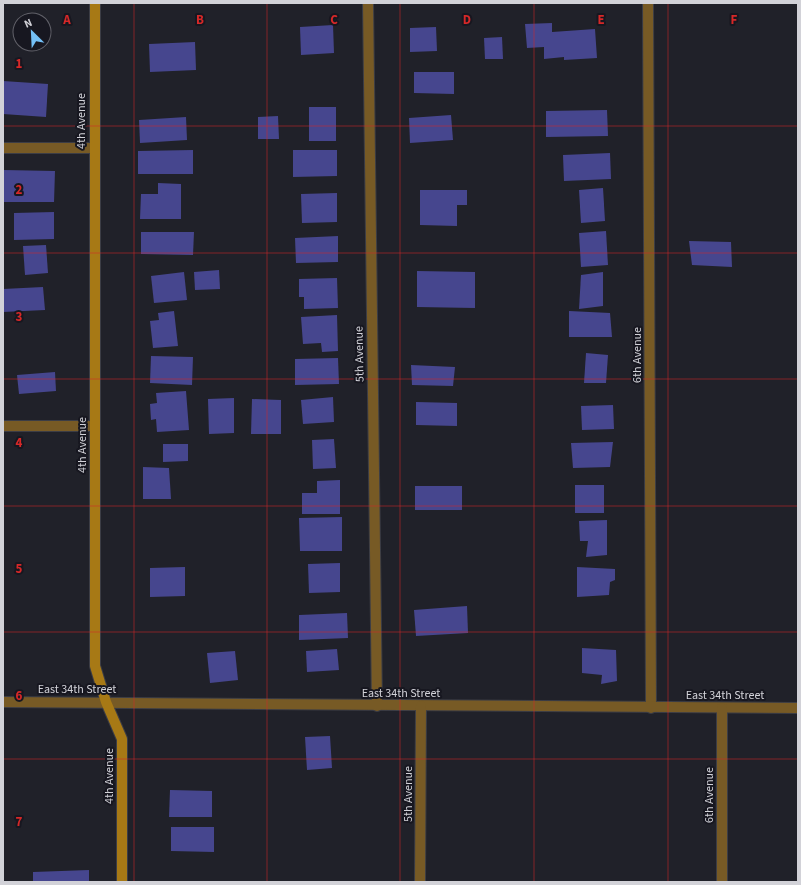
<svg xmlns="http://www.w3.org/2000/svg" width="801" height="885" viewBox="0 0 801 885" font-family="'Source Sans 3',sans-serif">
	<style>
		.building { fill: #46468e }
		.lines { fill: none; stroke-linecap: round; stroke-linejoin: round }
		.minor-casing { stroke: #3c3d45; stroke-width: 12 }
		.secondary-casing { stroke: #3c3d45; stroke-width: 12 }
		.minor { stroke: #775a25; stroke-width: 10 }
		.secondary { stroke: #a77915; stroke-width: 10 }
		.grid { fill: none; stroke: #d62828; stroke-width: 1; stroke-opacity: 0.55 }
		.labels { text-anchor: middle; stroke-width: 4; stroke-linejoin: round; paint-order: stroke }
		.street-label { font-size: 12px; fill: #d2d2d8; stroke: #171720 }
		.grid-label { font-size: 13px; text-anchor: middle; font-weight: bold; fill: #d62828; stroke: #171720; stroke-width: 4; stroke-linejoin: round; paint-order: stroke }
	</style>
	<rect width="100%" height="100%" fill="#202129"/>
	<!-- building -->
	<g class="building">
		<path d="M552,23V32L595,29L597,58L564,60V57L544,59V47L527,48L525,24Z"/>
		<path d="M333,25L334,53L301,55L300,27Z"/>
		<path d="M436,27L437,51L410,52V28Z"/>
		<path d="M502,37L503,59H485L484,38Z"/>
		<path d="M195,42L196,70L150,72L149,44Z"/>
		<path d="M414,72H454V94L414,93Z"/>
		<path d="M3,81L48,84L46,117L3,114Z"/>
		<rect x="309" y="107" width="27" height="34"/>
		<path d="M607,110L608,136L546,137V111Z"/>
		<path d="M451,115L453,140L410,143L409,118Z"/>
		<path d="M278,116L279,139H258V117Z"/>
		<path d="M186,117L187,140L140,143L139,120Z"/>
		<path d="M193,150V174H138V151Z"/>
		<path d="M293,150H337V176L293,177Z"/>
		<path d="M610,153L611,179L564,181L563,155Z"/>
		<path d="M3,170L55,171L54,202H3Z"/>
		<path d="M158,183L181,184V219H140L141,194H158Z"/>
		<path d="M603,188L605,221L581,223L579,190Z"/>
		<path d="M420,190H467V205H457V226L420,225Z"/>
		<path d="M337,193V222L302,223L301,194Z"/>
		<path d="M54,212V239L14,240V213Z"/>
		<path d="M606,231L608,265L581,267L579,233Z"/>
		<path d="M141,232H194L193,255L141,254Z"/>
		<path d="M338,236V262L296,263L295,238Z"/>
		<path d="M689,241L731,242L732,267L692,265Z"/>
		<path d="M46,245L48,273L25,275L23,246Z"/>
		<path d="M219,270L220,289L195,290L194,272Z"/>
		<path d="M417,271L475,272V308L417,307Z"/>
		<path d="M184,272L187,300L154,303L151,276Z"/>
		<path d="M603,272V306L579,309L581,275Z"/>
		<path d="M337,278L338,308L304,309V297H299V279Z"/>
		<path d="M43,287L45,310L3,312V289Z"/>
		<path d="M174,311L178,346L153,348L150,321L159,320L158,313Z"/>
		<path d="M569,311L610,313L612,337H569Z"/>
		<path d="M337,315L338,351L322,352L321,343L303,344L301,317Z"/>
		<path d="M586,353L608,355L606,383H584Z"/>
		<path d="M151,356L193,357L192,385L150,383Z"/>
		<path d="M338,358L339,384L295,385V359Z"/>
		<path d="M411,365L455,367L453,386L412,385Z"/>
		<path d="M55,372L56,391L19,394L17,375Z"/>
		<path d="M186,391L189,430L157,432L156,419L151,420L150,404L157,403L156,393Z"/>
		<path d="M333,397L334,422L303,424L301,400Z"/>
		<path d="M234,398V433L209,434L208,399Z"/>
		<path d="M252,399L281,400V434H251Z"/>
		<path d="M416,402L457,403V426L416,425Z"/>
		<path d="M613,405L614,429L582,430L581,406Z"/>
		<path d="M334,439L336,468L313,469L312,440Z"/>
		<path d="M613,442L610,467L573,468L571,443Z"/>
		<path d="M163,444H188V461L163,462Z"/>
		<path d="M143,467L169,468L171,499H143Z"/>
		<path d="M340,480V514H302V493H317V481Z"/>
		<rect x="575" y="485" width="29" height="28"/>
		<rect x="415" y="486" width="47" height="24"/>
		<path d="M342,517V551H300L299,518Z"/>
		<path d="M607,520V555L586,557L588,541H580L579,521Z"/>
		<path d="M340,563V592L309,593L308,564Z"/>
		<path d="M185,567V596L150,597V568Z"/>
		<path d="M577,567L615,569V580L610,582L609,595L577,597Z"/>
		<path d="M467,606L468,633L416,636L414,610Z"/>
		<path d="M347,613L348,638L299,640V615Z"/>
		<path d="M582,648L616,650L617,681L601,684L602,675L582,673Z"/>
		<path d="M337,649L339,670L307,672L306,651Z"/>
		<path d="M235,651L238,680L210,683L207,653Z"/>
		<path d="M330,736L332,768L307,770L305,737Z"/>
		<path d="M170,790L212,791V817H169Z"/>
		<path d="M171,827H214V852L171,851Z"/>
		<path d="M89,870V882H33V872Z"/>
	</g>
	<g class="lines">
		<!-- minor casing -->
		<g class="minor-casing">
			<g id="minor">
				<path d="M368,3L377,706"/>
				<path d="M648,3L651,708"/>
				<path d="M3,148H94"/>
				<path d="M3,426H94"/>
				<path d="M3,702L798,708"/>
				<path d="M722,708V882"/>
				<path d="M420,882L421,706"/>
			</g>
		</g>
		<!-- secondary casing -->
		<g class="secondary-casing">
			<path id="secondary" d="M95,3V666L106,702L122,739V882"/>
		</g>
		<!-- minor -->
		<use href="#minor" class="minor"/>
		<!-- secondary -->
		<use href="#secondary" class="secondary"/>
	</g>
	<!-- grid -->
	<path class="grid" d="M134,3V882M267,3V882M400,3V882M534,3V882M668,3V882M3,126H798M3,253H798M3,379H798M3,506H798M3,632H798M3,759H798"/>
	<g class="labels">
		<!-- street labels -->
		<g class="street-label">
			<text transform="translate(81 121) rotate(-90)" y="4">4th Avenue</text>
			<text transform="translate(359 354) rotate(-91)" y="4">5th Avenue</text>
			<text transform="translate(637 355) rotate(-90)" y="4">6th Avenue</text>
			<text transform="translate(82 445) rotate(-90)" y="4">4th Avenue</text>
			<text x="77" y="693">East 34th Street</text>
			<text x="401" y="697">East 34th Street</text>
			<text x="725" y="699">East 34th Street</text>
			<text transform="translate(109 776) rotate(-90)" y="4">4th Avenue</text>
			<text transform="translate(408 794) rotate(-90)" y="4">5th Avenue</text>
			<text transform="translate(709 795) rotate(-90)" y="4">6th Avenue</text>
		</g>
	</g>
	<g class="grid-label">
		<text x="67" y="24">A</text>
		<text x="200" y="24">B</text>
		<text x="334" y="24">C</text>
		<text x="467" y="24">D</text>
		<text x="601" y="24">E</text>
		<text x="734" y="24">F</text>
		<text x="19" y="68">1</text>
		<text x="19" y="194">2</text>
		<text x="19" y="321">3</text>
		<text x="19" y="447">4</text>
		<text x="19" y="573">5</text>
		<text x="19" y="700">6</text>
		<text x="19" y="826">7</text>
	</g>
	<!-- border -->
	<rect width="801" height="885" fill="none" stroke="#d2d2d8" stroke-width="8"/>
	<!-- north arrow -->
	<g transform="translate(32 32) rotate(336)"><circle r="19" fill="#171720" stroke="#62626a"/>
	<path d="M0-3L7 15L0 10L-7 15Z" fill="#74c0f6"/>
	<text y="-6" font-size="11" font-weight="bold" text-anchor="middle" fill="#d2d2d8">N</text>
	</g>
</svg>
